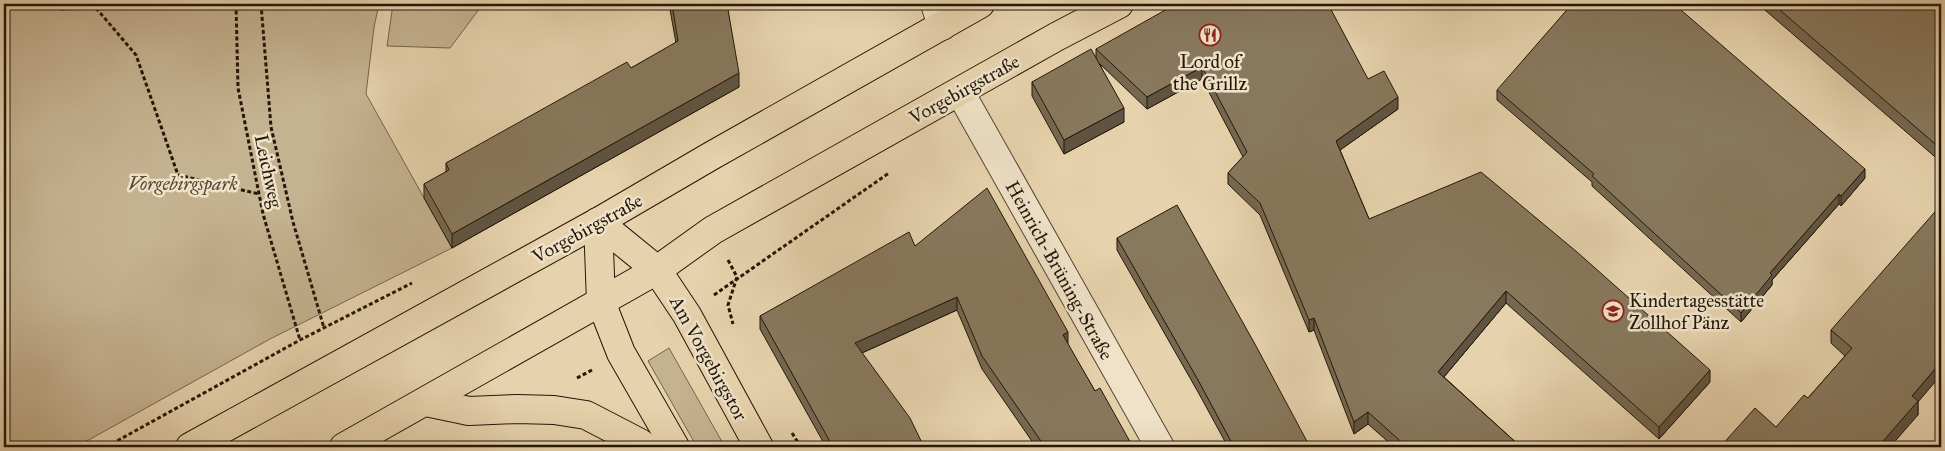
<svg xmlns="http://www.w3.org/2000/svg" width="1945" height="451" viewBox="0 0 1945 451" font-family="'IM FELL Great Primer',serif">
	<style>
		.green { fill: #c5b290; stroke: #74644c }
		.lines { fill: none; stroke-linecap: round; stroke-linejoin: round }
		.minor-casing { stroke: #544631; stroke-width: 30 }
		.major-casing { stroke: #231708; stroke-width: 30 }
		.path { stroke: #231708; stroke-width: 3; stroke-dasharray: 4 2.5; stroke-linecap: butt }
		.minor { stroke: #efe2c9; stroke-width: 28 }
		.major { stroke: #e6d2ac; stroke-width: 28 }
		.wall { fill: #756750; stroke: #231708 }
		.shaded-wall { fill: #5f5441; stroke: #231708 }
		.building { fill: #88785d; stroke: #231708 }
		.labels { text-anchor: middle; stroke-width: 5; stroke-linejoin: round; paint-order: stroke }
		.poi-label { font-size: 19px; fill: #231708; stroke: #efe2c9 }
		.street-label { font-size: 19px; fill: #231708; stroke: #efe2c9 }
		.park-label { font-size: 19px; font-style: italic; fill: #544631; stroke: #efe2c9 }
	</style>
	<rect width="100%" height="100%" fill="#e6d2ac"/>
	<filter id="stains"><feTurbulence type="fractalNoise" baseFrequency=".004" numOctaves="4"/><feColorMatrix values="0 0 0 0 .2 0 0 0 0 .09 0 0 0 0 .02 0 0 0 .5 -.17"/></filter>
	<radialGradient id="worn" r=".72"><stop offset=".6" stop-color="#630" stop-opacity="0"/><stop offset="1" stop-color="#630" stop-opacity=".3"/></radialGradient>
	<!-- green -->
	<g class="green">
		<path d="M4,4H379L374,27L366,94L452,248L270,339L76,447H4Z"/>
		<path d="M393,4H483L450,48L387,46Z"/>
		<path d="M669,348L725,447H697L648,361Z"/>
	</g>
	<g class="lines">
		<!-- minor casing -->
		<g class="minor-casing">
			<g id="minor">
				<path d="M935,4L942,26"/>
				<path d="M960,92L1160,447"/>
			</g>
		</g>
		<!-- major casing -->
		<g class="major-casing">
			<g id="major">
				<path d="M598,222L657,270L687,315L759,447"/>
				<path d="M598,222L601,302L621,353L675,447"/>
				<path d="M426,402L469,411L517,409L554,410L586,415L640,443L645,447"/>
				<path d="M190,447L598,222L711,156L980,4"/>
				<path d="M344,447L657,270L713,230L1056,37L1119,4"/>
			</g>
		</g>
		<!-- path -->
		<g class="path">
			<path d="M48,4L62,9L96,8L95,4"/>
			<path d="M236,4L238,88L263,214L300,340"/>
			<path d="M261,4L271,127L293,222L324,328"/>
			<path d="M96,8L136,55L178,175L259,194"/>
			<path d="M728,260L737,277L728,305L733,324"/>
			<path d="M714,295L889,173"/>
			<path d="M577,378L592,370"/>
			<path d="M792,433L801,447"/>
			<path d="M106,447L300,340L412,283"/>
		</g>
		<!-- minor -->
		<use href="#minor" class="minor"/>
		<!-- major -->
		<use href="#major" class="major"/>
	</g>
	<!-- wall -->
	<g class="wall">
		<path d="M669,4H727L739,87L452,248L424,198V184L446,172V163L631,68L676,43Z"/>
		<path d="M1758,4H1941V162Z"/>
		<path d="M1096,49L1368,79L1398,109L1340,150L1369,219L1710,382L1659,439L1506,303L1444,377L1521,447H1394L1368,424L1354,434L1314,330L1309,332L1260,215L1228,184V173L1243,157L1202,79L1147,109L1100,64L1124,122L1064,154L1032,96V82L1096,58Z"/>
		<path d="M1497,90L1865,178L1841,206L1839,204L1772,280V285L1741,322L1592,186V182L1497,100Z"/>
		<path d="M1117,238L1310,447H1228L1198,392L1117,250Z"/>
		<path d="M915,246L1068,345L1095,391L1133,447H1036L982,369L957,310L862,353L924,447H826L760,329V316Z"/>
		<path d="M1831,330L1918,402V415L1776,427L1808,398L1845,356L1831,343Z"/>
	</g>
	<!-- shaded-wall -->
	<g class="shaded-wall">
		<path d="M1202,67V79L1147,109V97Z"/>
		<path d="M739,73V87L452,248V234Z"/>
		<path d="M1398,97V109L1336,153V141Z"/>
		<path d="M1124,108V122L1064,154V140Z"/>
		<path d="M1865,169V178L1841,206V196Z"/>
		<path d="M1839,194V204L1772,280V285L1741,322V313L1770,273Z"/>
		<path d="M1506,291V303L1438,384V372Z"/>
		<path d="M957,297V310L855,356V343Z"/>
		<path d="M1314,318V330L1309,332V320Z"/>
		<path d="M1068,332V346L1063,335Z"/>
		<path d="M1941,362V375L1918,402V415L1890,447H1878L1912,396Z"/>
		<path d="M1710,370V382L1659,439V427Z"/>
		<path d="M1368,412V424L1354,434V422Z"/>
	</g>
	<!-- building -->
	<g class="building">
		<path d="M672,4H727L739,73L452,234L424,184L449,170L446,163L627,62L631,68L678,41Z"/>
		<path d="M1176,4H1328L1368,79L1384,71L1398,97L1336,141L1369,219L1481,172L1577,252L1710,370L1659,427L1506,291L1438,372L1521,447H1407L1368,412L1354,422L1314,318L1309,320L1260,203L1228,173L1247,152L1202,67L1147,97L1096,49Z"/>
		<path d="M1572,4H1674L1865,169L1841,196L1839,194L1770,273L1772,275L1741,313L1592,176L1594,174L1497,90Z"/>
		<path d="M1773,4H1941V149Z"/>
		<path d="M1091,49L1124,108L1064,140L1032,82Z"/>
		<path d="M987,188L1068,332L1063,335L1095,391L1100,388L1133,447H1045L982,356L957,297L855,343L910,418L924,447H833L760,316L909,232L915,246Z"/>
		<path d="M1177,205L1256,346L1310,447H1234L1198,380L1117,238Z"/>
		<path d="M1941,205V362L1912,396L1918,401L1878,447H1720L1755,408L1776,427L1804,395L1808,398L1852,348L1831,330Z"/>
	</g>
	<!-- icons -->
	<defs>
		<g id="restaurant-ring" transform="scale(1.125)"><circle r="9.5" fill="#efe2c9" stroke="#8f2418" stroke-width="1.5"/><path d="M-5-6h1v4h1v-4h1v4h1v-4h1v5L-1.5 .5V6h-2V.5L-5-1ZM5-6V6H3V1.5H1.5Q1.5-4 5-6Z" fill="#8f2418"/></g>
		<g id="school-ring" transform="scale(1.125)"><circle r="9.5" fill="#efe2c9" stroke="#8f2418" stroke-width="1.5"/><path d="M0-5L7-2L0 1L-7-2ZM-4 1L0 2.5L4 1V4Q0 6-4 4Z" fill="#8f2418"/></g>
	</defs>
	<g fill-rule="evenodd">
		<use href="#restaurant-ring" x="1210" y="35"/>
		<use href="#school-ring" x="1613" y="311"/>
	</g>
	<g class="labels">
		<!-- poi labels -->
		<g class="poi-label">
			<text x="1210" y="68">Lord of<tspan x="1210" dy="22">the Grillz</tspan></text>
			<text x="1629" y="307" text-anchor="start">Kindertagesstätte<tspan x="1629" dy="22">Zollhof Pänz</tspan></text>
		</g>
		<!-- street labels -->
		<g class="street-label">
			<text transform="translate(964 89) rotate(-29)" y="7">Vorgebirgstraße</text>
			<text transform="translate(269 171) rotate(78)" y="7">Leichweg</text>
			<text transform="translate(587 228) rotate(-29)" y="7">Vorgebirgstraße</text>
			<text transform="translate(1060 270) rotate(61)" y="7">Heinrich-Brüning-Straße</text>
			<text transform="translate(709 358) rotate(61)" y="7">Am Vorgebirgstor</text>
		</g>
		<!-- park labels -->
		<g class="park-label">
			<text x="183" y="190">Vorgebirgspark</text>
		</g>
	</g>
	<!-- margin -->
	<rect width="1945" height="451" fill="none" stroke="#e6d2ac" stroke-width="20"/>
	<rect x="5" y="5" width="1935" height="441" fill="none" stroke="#231708" stroke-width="2.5"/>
	<rect x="10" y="10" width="1925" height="431" fill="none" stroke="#231708"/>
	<rect width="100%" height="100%" filter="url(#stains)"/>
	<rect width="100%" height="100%" fill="url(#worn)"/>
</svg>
